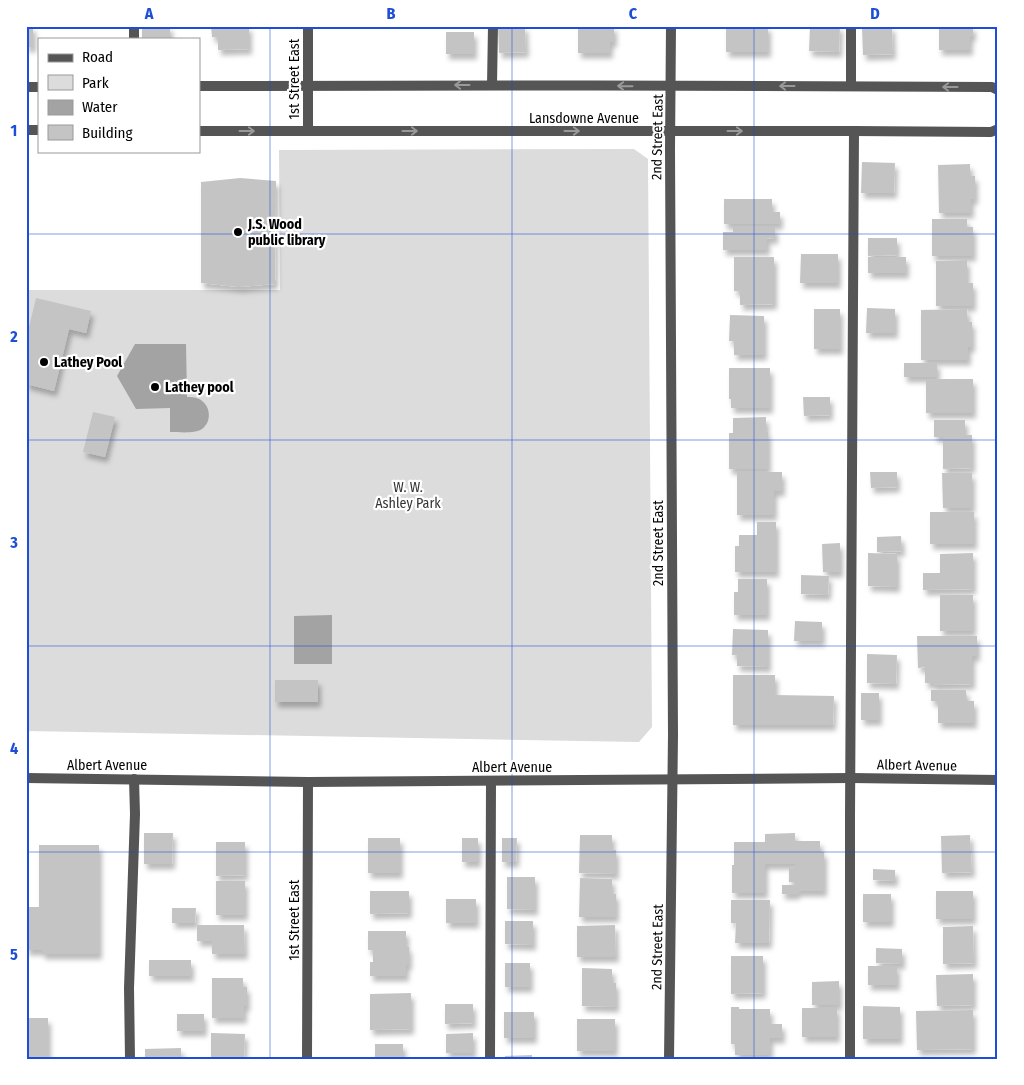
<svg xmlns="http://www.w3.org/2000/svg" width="1024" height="1085" viewBox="0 0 1024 1085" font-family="'Fira Sans Condensed',sans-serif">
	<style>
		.green { fill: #dcdcdc }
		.water { fill: #a3a3a3 }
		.building { fill: #c4c4c4; filter: url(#shadow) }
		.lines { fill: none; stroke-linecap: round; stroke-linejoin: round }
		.service { stroke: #555; stroke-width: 10 }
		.minor { stroke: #555; stroke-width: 10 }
		.oneway { stroke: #999 }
		.grid { fill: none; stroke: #1d4ed8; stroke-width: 1; stroke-opacity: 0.55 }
		.poi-dot { fill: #000; stroke: #fff; stroke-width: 2 }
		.labels { text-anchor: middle; stroke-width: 4.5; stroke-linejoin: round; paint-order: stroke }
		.street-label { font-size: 14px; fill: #000; stroke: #fff }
		.poi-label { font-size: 14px; font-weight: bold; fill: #000; stroke: #fff; text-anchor: start }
		.park-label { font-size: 14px; fill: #333; stroke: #fff }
		.neatline { fill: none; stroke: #1d4ed8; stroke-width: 2 }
		.grid-label { font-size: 16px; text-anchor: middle; font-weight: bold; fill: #1d4ed8 }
	</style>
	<defs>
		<filter id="shadow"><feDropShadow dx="3" dy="5.5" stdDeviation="2.5" flood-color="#0004"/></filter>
	</defs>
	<rect width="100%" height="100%" fill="#fff"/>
	<!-- green -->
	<path class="green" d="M634,149L648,159L652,727L639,742L26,731V290H280L279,150Z"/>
	<!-- water -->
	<g class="water">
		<path d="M135,344H186L187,397C190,397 195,397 199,399C210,404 213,421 202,429C194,434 180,432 170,432V408L136,409L117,376Z"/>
		<path d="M332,615V664H294V616Z"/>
	</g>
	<!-- building -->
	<g class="building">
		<rect x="26" y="26" width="7" height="21"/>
		<rect x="142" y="26" width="28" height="13"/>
		<path d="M211,26H249V49L218,50V37H212Z"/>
		<path d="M498,26H525L526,52L499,53Z"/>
		<path d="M578,26H614V42H610V53H578Z"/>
		<rect x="726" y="26" width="42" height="26"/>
		<path d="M810,26H840L839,52L809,51Z"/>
		<path d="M879,26H892L893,54L863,55L862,27Z"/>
		<path d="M939,26H973V36H970V50H939Z"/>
		<rect x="446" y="32" width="28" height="22"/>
		<path d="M862,162L895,163L894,193H861Z"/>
		<path d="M970,164V176H975V199H971V213H939L938,165Z"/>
		<path d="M240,178L276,181L275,284L239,287L201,283V182Z"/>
		<path d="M724,199H772V212H780V224H724Z"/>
		<path d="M932,219H967V227H973V256H932Z"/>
		<path d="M733,227H775V239L767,238V250H723V232H733Z"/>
		<path d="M868,238H897V255L868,256Z"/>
		<path d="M801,254H838V283H800Z"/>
		<path d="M734,257H774V304L740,305V291H734Z"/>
		<rect x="868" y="257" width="38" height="16"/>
		<path d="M967,260V283H973V306H936V261Z"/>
		<path d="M36,298L91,311L86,333L69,329L54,391L26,384V340Z"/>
		<path d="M867,308L895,309V333H866Z"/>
		<rect x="814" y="309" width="26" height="40"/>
		<path d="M967,309L968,322H972V347H968V360H921V310Z"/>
		<path d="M730,315L764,316V355H734V341H729Z"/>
		<rect x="904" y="363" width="33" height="14"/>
		<path d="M729,368H770V408H731V399H729Z"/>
		<rect x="926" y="379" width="47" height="34"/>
		<path d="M803,397H830V415L804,416Z"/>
		<path d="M93,412L115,417L105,457L83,452Z"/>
		<path d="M766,417V432H768V469H729V433H733V418Z"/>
		<path d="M934,420H965V435H972V468L943,469V437H934Z"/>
		<path d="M737,472H782V491H774V515H737Z"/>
		<path d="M870,472H897V487L871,488Z"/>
		<path d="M942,473H972V508H943Z"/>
		<rect x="930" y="512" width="44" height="32"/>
		<path d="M757,522H776V572H735V546H739V535H757Z"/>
		<path d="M901,536L902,551L877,552V537Z"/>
		<path d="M840,543V572H823L822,544Z"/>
		<path d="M868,553L897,554V587L868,586Z"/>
		<path d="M973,553V589L923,590V573H940V554Z"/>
		<path d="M801,575L829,576L828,595L801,594Z"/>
		<path d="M738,579H767V615H734V592H738Z"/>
		<rect x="940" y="595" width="33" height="36"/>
		<path d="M795,621L822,622V641H794Z"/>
		<path d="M733,629L768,630V667L737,666V655H732Z"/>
		<path d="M917,636H977V656H972V684L933,685V683H925V667L918,668Z"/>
		<path d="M867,654L897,655L896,684L867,683Z"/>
		<path d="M733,675H775V695L834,696L833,725H733Z"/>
		<rect x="275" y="680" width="43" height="22"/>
		<path d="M931,690H966L967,701H974V723H938V701H931Z"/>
		<rect x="861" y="693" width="18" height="27"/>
		<path d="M144,833H173L172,864H144Z"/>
		<path d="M795,833V841H820V852H824V891H797V894H782V885H795V882H789V868H795V864H765V893H732V865H734V842H765V834Z"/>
		<path d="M580,835H612V850H616V874L579,873Z"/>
		<path d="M970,835L972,872L942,873L941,836Z"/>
		<rect x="368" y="838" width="32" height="35"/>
		<rect x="462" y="838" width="16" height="24"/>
		<path d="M502,838H517L516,862H502Z"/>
		<path d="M216,842H245V875L216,876Z"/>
		<path d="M39,845H99V954H42V950H26V907H39Z"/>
		<path d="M873,869L895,870V881L873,880Z"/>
		<path d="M507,877H535V910L507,909Z"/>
		<path d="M580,878L612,879V894H616V917H579Z"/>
		<rect x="216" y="881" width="29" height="34"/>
		<path d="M370,891H409V913L370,914Z"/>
		<rect x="936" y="891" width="37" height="28"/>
		<rect x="863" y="894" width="28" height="28"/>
		<rect x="446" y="899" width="30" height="24"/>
		<path d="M731,900H770L769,943H735L736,923H731Z"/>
		<path d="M172,908H196L195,923H172Z"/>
		<path d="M505,921H533V945L505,944Z"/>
		<path d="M197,925H244L245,954H212V941H197Z"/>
		<path d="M615,925L616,957H577V926Z"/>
		<path d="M973,926L974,963L943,964V927Z"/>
		<path d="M368,931H406V947H409V965H406V976H370V962H373V950H368Z"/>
		<path d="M876,948L902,949V964L876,963Z"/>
		<path d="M731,956H763V993L731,994Z"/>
		<rect x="149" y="960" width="42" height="16"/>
		<rect x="505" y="963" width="25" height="24"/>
		<rect x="868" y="966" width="29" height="19"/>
		<path d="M582,968L612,969V983H616V1007L582,1006Z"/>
		<path d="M973,974V1005L937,1006L936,975Z"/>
		<path d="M212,978H243V987H247V1006H244V1018H212Z"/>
		<path d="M839,981V1005H812V982Z"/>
		<path d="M411,993V1029L370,1030V994Z"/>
		<path d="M445,1004H473V1023L445,1024Z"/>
		<path d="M863,1006L900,1007V1039H863Z"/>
		<path d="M731,1007H739V1009H770V1024H782V1038H770V1055H735V1044H731Z"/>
		<rect x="802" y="1008" width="35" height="29"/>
		<path d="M973,1010V1049L917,1050L916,1011Z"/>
		<rect x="504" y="1012" width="30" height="26"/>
		<rect x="177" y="1014" width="27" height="17"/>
		<rect x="26" y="1018" width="22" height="39"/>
		<rect x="577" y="1019" width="38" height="32"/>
		<path d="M211,1033L245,1034L244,1059H211Z"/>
		<path d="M473,1033V1053H446V1034Z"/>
		<rect x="375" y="1044" width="28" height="15"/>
		<path d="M181,1048V1059H145V1049Z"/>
		<path d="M532,1055V1059H505V1056Z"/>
	</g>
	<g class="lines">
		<!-- service -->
		<g class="service">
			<path d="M134,39V26"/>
			<path d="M492,85L493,26"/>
			<path d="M851,86V26"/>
			<path d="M130,1059L129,988L135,814L134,779"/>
			<path d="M490,1059L491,781"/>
			<path d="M850,1059V815L854,131"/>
		</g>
		<!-- minor -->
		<g class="minor">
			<path d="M199,86C463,85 728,85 992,87L998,90"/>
			<path d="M26,87H39"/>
			<path d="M26,130H39"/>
			<path d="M199,131H854L991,132L998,129"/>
			<path d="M308,131V26"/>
			<path d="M26,778L308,782L851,778L998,780"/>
			<path d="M307,1059L308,782"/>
			<path d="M669,1059L673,735L670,149L671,26"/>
		</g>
	</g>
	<!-- one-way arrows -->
	<defs><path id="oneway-shaft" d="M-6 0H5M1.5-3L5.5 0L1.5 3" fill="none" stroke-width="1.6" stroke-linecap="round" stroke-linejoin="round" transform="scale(1.25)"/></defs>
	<g class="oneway">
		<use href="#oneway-shaft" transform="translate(462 85) rotate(180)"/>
		<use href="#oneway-shaft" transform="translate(625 86) rotate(-179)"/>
		<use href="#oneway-shaft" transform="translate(787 86) rotate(180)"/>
		<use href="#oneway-shaft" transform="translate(950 87) rotate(-180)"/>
		<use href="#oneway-shaft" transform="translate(247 131)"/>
		<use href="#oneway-shaft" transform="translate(410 131)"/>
		<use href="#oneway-shaft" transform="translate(572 131)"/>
		<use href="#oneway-shaft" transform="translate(735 131)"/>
	</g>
	<!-- grid -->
	<path class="grid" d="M270,26V1059M512,26V1059M754,26V1059M26,234H998M26,440H998M26,646H998M26,852H998"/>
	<!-- markers -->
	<g class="poi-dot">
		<circle cx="238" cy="232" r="5"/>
		<circle cx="44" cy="362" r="5"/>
		<circle cx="155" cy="387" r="5"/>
	</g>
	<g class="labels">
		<!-- street labels -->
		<g class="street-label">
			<text transform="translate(294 79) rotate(-90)" y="5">1st Street East</text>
			<text x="584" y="123">Lansdowne Avenue</text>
			<text transform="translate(657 137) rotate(-89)" y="5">2nd Street East</text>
			<text transform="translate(658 543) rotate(-90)" y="5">2nd Street East</text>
			<text x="107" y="770">Albert Avenue</text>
			<text transform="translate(917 765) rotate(1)" y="5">Albert Avenue</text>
			<text x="512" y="772">Albert Avenue</text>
			<text transform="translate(294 920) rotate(-90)" y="5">1st Street East</text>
			<text transform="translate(657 947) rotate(-89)" y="5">2nd Street East</text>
		</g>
		<!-- poi labels -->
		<g class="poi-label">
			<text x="248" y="229">J.S. Wood<tspan x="248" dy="16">public library</tspan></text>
			<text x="54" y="367">Lathey Pool</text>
			<text x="165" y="392">Lathey pool</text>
		</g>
		<!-- park labels -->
		<g class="park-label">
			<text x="408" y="492">W. W.<tspan x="408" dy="16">Ashley Park</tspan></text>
		</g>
	</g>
	<!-- border -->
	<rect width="1024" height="1085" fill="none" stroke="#ffffff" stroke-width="55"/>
	<!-- legend -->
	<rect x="38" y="38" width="162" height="115" fill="#ffffff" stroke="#999999"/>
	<rect x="48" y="54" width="25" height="8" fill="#555555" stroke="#999999"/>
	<text x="82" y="62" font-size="15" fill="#000000">Road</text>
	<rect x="48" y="75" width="25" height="15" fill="#dcdcdc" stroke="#999999"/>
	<text x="82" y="88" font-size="15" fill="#000000">Park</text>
	<rect x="48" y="100" width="25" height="15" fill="#a3a3a3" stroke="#999999"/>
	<text x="82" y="112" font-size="15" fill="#000000">Water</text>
	<rect x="48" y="125" width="25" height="15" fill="#c4c4c4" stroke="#999999"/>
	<text x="82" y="138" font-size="15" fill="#000000">Building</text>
	<rect x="28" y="28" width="968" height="1030" class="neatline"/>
	<g class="grid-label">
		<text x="149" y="19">A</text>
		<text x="391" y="19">B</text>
		<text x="633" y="19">C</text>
		<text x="875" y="19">D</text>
		<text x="14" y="136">1</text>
		<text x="14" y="342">2</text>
		<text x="14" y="548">3</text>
		<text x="14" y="754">4</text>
		<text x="14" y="960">5</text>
	</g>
</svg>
